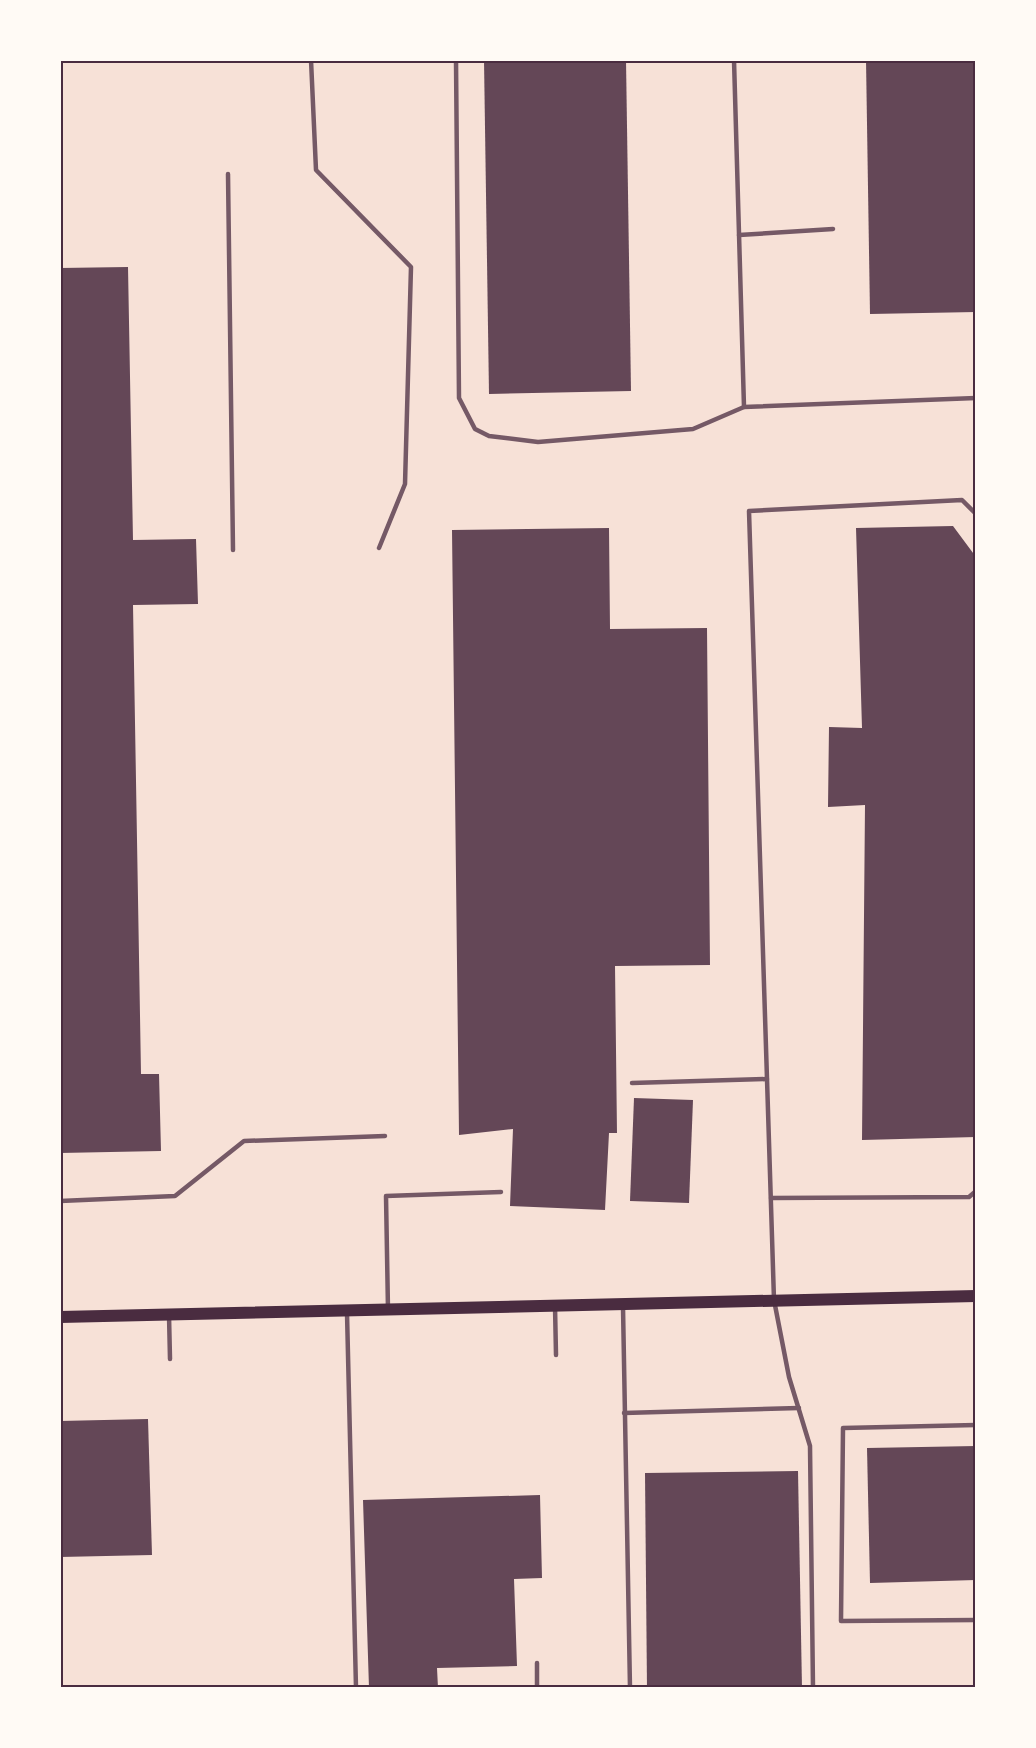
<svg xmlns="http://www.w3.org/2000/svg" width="1036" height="1748" viewBox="0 0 1036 1748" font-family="Arial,sans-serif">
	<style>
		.building { fill: #644757 }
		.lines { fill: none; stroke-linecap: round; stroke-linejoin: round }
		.service { stroke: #755966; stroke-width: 4.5 }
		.secondary { stroke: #4a2c40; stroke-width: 12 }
		.neatline { fill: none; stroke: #4a2c40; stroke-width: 2 }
	</style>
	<rect width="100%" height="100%" fill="#f7e1d7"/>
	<!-- building -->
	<g class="building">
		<path d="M484,60H626L631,391L489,394Z"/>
		<path d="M866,60H976V312L870,314Z"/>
		<path d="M128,267L133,540L196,539L198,604L133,605L141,1074H159L161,1151L60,1153V268Z"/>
		<path d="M953,526L976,557V1137L862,1140L865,805L828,807L829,727L862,728L856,528Z"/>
		<path d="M609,528L610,629L707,628L710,965L615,966L617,1133H609L605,1210L510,1206L513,1129L459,1135L452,530Z"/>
		<path d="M634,1098L693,1100L689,1203L630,1201Z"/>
		<path d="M148,1419L152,1555L60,1557V1421Z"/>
		<path d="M976,1446V1580L870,1583L867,1448Z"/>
		<path d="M798,1471L802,1688H647L645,1473Z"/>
		<path d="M540,1495L542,1578L514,1579L517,1666L437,1668L438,1688H369L363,1500Z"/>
	</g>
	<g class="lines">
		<!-- service -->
		<g class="service">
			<path d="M311,60L316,170L411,267L405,484L379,548"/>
			<path d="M456,60L459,398L475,429L489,436L538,442L693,429L744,407"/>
			<path d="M734,60L744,407L976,398"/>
			<path d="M228,174L233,550"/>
			<path d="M739,235L833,229"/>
			<path d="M632,1083L767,1079"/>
			<path d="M771,1198L969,1197L976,1191"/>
			<path d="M60,1201L175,1196L244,1141L385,1136"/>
			<path d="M555,1306L556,1355"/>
			<path d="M623,1307L630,1688"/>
			<path d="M388,1310L386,1196L501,1192"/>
			<path d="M347,1313L356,1688"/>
			<path d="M169,1315L170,1359"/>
			<path d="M624,1413L799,1408"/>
			<path d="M976,1425L843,1428L841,1621L976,1620"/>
			<path d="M537,1663V1688"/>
			<path d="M813,1688L810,1446L789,1377L774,1300L749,511L962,500L976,514"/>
		</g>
		<!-- secondary -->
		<path class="secondary" d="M60,1317L976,1296"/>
	</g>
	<!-- border -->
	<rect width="1036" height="1748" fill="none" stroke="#fffaf5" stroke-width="123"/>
	<rect x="62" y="62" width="912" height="1624" class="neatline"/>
</svg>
